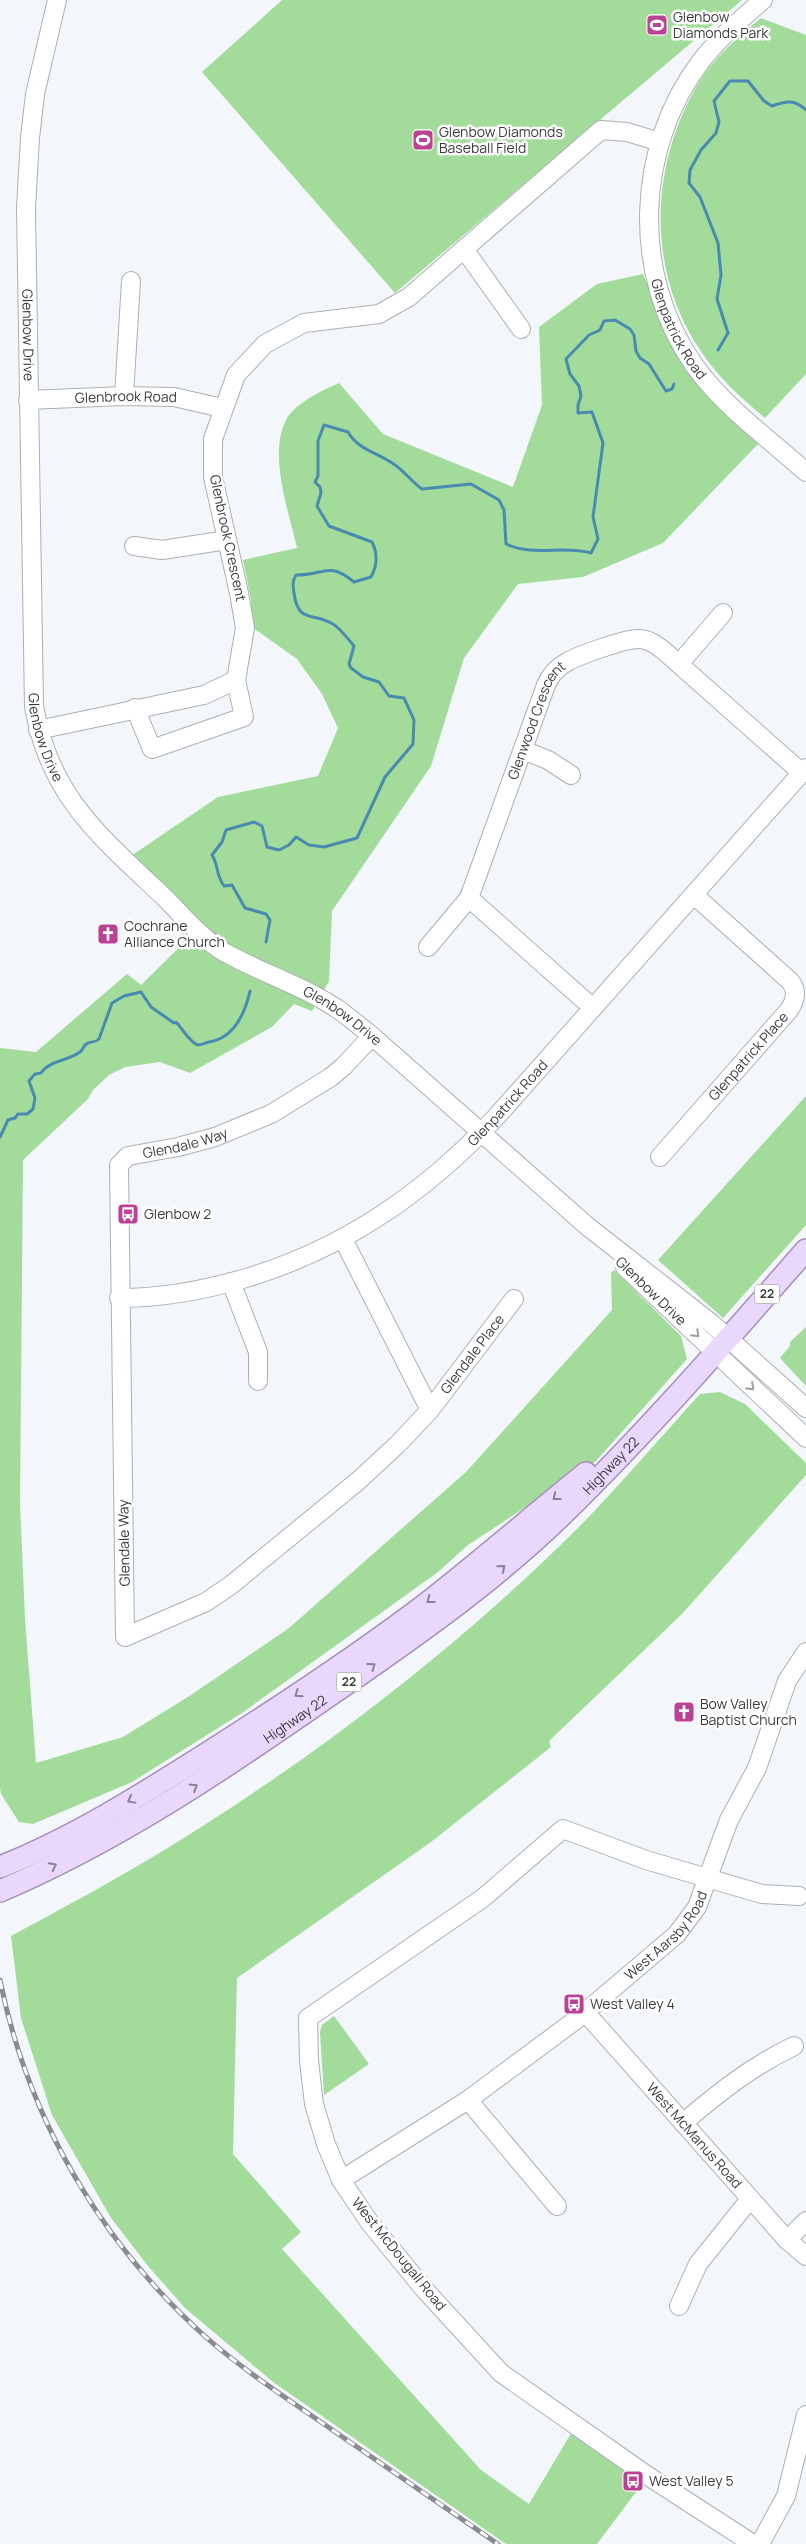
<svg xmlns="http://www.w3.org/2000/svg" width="806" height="2544" viewBox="0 0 806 2544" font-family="Manrope,sans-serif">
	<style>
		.green { fill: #a2db9a }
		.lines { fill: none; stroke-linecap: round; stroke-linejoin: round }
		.stream { stroke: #4a8ab1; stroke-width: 3 }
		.minor-casing { stroke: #acb0b3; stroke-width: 20 }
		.major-casing { stroke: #a48fbb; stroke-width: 24 }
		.minor { stroke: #fff; stroke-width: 18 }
		.major { stroke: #ead7fe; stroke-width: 21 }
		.rail-casing { stroke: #8a8c8f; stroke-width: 5 }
		.rail { stroke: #fff; stroke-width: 3; stroke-dasharray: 9; stroke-linecap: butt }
		.oneway { stroke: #9d9e9e }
		.oneway2 { stroke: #8a8294 }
		.labels { text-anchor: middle; stroke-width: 5; stroke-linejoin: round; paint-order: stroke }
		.shield { fill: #fff; stroke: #767678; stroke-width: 1 }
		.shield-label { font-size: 12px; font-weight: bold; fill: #3b3c3e }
		.poi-label { font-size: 14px; fill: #3b3c3e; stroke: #fff; text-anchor: start }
		.street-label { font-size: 14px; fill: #3b3c3e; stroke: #fff }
	</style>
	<rect width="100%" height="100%" fill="#f3f7fb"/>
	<!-- green -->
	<g class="green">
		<path d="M282,0H742L395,293L202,72Z"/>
		<path d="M761,18L806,35V374L765,418C741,398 719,378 702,353C648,276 649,173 693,93C709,62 734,40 761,18Z"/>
		<path d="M643,274L675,349L711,399L758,444L663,543L583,577L518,584L464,658L431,766L332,911L329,981L312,1011L294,1004L272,1027L190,1073L160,1062L125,1067L109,1075L93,1090L88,1099L23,1160L20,1503L25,1619L36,1763L123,1737L191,1695L289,1628L466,1472L612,1310L611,1273L614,1270L681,1336L687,1359L596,1461L468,1545L438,1572L242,1713L132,1782L33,1824L19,1822L1,1794L0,1788V1048L36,1052L127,974L141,985L197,930L125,860L218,797L318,776L338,728L322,694L297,659L252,627L251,600L243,560L297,548C289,512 268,455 286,420C295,403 323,390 339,383L383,434L513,487L542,405L539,327L597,284Z"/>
		<path d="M806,1096V1225L723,1318L658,1260Z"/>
		<path d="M806,1327V1386L780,1358L790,1346V1342Z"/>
		<path d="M720,1392L745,1404L806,1463V1475L682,1614L549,1741L551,1747L431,1842L237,1978L233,2154L301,2232L282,2249L481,2470L529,2504L576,2425L648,2476L597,2544H506L273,2382L185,2308L148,2266L111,2218L52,2115L21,2018L11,1936C63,1908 115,1880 166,1849C314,1758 454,1651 578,1528C620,1485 660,1438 700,1394Z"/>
		<path d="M334,2016L369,2064L324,2095L320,2032L322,2025Z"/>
	</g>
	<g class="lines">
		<!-- stream -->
		<g class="stream">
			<path d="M718,350L728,333L717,299L721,275L718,243L700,197L689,183L690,170L701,150L716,133L719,122L714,101L730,81H748L764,101L772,106C786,101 794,99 806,110"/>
			<path d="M266,942L270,920L266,914L245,908L232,885L224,886C215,873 219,866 212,855L222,842L226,830L254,822L262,826L267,847L279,850L289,845L296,837L309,845L324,847L357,838L385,777L413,744L414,720L404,698L389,696L379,682L363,677L351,668L349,664L354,646C348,639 340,628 333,624C313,612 298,624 294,593C293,587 292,581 296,575C325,575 328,561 354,582L371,577C377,566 378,554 372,542L329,526L317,506L321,493L320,487L315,482L318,476V441L324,425L348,432C358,450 379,453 395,465C405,472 412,482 422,489L471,484L499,500L504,510L506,544C534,557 563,545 591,553L598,539L593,517L603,443L592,412L578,413V405L581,396L579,386L570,374L566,359L589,335L600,330L604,321L615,320L630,329L634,335L636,351L640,358L649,364L666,391L672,389L674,384"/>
			<path d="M0,1137L8,1120L15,1118L18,1114H27L33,1109L35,1098L29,1081L35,1074L41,1073C50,1060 68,1061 80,1052C84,1049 83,1045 88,1043C92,1041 95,1043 99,1039L112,1003L124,996L141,992L151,1007L174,1023L176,1022C182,1028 190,1043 198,1045C201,1045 205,1043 209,1042C234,1038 245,1013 250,991"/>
		</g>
		<!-- minor casing -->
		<g class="minor-casing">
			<g id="minor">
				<path id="s1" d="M57,0L35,94L30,138L26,208L34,706C49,797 102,838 165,898C183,916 202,939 224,952C261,973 304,986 339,1010C350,1018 361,1027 372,1036L587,1226L711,1323L806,1408"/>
				<path id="s2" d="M763,0C741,19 719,38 701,61C635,148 631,275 694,365C724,407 768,438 806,472"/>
				<path d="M464,249L521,329"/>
				<path d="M124,396L131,281"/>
				<path id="s3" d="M28,400L124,396L174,397L222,408"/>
				<path d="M134,546L162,550L227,540"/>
				<path d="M679,664L723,613"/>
				<path d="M135,708L152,749L244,717L236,680"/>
				<path d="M38,730L204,695L236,680L245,628L239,593L213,477V439L236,375L265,344L304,323L379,314L409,297L601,130L627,132L660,142"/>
				<path d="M523,750L548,760L571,775"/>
				<path d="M428,947L469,898"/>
				<path id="s4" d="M593,1008L469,898L546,685C550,675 558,667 567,662C579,655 625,639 638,639C648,639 655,644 663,650L802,773"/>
				<path id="s5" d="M660,1157L789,1010C796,1000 797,991 791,982L694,895"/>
				<path id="s6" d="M343,1239L430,1410L398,1444L358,1481L231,1585L206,1602L125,1637L119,1165L128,1156L178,1147L215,1137L271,1114L331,1077L344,1066L372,1036"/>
				<path d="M625,1267C685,1324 745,1381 806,1438"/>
				<path d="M231,1282L258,1352V1381"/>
				<path id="s7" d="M119,1298C162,1298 205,1290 246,1278C346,1248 426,1192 497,1116L806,768"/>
				<path id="s8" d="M430,1410L514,1299"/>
				<path id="s9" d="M585,2012L787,2240L806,2256"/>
				<path d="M468,2100L557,2206"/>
				<path d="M683,2123C718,2093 752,2066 794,2046"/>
				<path id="s10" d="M341,2180L468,2100L577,2019L677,1934L697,1907L729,1820L757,1768L787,1681L806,1652"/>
				<path d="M787,2240L806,2221"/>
				<path d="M679,2306L698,2264L750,2199"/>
				<path d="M753,2544L648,2476L501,2373L424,2289L370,2223L341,2180L326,2144L314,2104L309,2061L308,2018L483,1898L563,1829L646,1860L762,1894L799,1896"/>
				<path d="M760,2544L786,2496L806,2415"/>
			</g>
		</g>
		<!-- major casing -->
		<g class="major-casing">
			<g id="major">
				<path d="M0,1867C71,1839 138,1797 203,1756C280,1707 358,1656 431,1600C483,1559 534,1515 586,1473"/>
				<path id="s11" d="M0,1891C115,1842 221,1771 323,1700C406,1643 490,1585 562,1515C648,1431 727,1340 806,1250"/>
			</g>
		</g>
		<!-- minor -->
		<use href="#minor" class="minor"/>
		<!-- major -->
		<use href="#major" class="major"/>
		<!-- rail casing -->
		<g class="rail-casing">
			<path id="rail" d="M0,1980C28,2119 102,2245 208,2339C246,2372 289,2400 331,2429C386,2467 442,2505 498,2544"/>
		</g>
		<!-- rail -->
		<use href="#rail" class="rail"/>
	</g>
	<!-- one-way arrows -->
	<defs><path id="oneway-chevron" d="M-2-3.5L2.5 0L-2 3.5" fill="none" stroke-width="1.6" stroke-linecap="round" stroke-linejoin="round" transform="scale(1.25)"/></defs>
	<g class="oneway">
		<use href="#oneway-chevron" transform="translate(696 1334) rotate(45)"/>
		<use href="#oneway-chevron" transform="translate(751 1387) rotate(43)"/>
	</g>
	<g class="oneway2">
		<use href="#oneway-chevron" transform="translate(556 1497) rotate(142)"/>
		<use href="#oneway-chevron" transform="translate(502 1568) rotate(-39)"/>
		<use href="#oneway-chevron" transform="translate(430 1600) rotate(142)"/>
		<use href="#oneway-chevron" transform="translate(372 1666) rotate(-36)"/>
		<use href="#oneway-chevron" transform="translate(298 1694) rotate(146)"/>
		<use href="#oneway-chevron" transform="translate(194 1787) rotate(-32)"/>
		<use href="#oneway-chevron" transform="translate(131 1800) rotate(151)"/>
		<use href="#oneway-chevron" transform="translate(53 1866) rotate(-27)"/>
	</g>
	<!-- icons -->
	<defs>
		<g id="stadium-square" transform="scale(1.125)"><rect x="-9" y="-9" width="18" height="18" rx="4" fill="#bb4194" stroke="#fff"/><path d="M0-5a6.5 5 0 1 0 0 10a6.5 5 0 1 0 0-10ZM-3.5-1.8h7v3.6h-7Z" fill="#fff"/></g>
		<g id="church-square" transform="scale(1.125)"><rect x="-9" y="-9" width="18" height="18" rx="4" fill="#bb4194" stroke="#fff"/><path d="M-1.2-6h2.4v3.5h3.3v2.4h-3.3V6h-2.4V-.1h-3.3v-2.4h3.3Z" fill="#fff"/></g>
		<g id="bus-square" transform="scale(1.125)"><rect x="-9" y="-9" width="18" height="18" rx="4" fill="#bb4194" stroke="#fff"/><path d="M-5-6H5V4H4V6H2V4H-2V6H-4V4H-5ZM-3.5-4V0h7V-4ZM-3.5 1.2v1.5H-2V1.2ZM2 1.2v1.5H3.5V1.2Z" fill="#fff"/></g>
	</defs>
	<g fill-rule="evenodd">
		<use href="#stadium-square" x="657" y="25"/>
		<use href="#stadium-square" x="423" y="140"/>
		<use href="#church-square" x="108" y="934"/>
		<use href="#bus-square" x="128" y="1214"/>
		<use href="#church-square" x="684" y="1712"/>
		<use href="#bus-square" x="574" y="2004"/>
		<use href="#bus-square" x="633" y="2481"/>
	</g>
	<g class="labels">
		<!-- shield labels -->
		<g class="shield">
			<rect x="754.5" y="1284.5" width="25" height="19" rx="4"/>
			<rect x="336.5" y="1672.5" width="25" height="19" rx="4"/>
		</g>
		<g class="shield-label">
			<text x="767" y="1298">22</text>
			<text x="349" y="1686">22</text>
		</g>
		<!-- poi labels -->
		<g class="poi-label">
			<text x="673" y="22">Glenbow<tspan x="673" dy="16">Diamonds Park</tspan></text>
			<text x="439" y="137">Glenbow Diamonds<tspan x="439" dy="16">Baseball Field</tspan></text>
			<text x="124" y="931">Cochrane<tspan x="124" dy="16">Alliance Church</tspan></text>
			<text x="144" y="1219">Glenbow 2</text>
			<text x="700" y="1709">Bow Valley<tspan x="700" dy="16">Baptist Church</tspan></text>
			<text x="590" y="2009">West Valley 4</text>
			<text x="649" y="2486">West Valley 5</text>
		</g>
		<!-- street labels -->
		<g class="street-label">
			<text dy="5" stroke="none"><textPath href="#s2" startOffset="372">Glenpatrick Road</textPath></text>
			<text dy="5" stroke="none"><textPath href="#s1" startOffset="338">Glenbow Drive</textPath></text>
			<text dy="5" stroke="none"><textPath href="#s3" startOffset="98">Glenbrook Road</textPath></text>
			<text transform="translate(228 538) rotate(78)" y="5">Glenbrook Crescent</text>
			<text dy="5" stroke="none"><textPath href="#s4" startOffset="356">Glenwood Crescent</textPath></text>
			<text dy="5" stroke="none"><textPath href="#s1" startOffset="742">Glenbow Drive</textPath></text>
			<text dy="5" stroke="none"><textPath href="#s1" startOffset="1162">Glenbow Drive</textPath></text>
			<text dy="5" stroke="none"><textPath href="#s5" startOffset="134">Glenpatrick Place</textPath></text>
			<text dy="5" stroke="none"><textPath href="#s7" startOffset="448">Glenpatrick Road</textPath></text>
			<text dy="5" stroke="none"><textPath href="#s6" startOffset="1119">Glendale Way</textPath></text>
			<text transform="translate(651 1291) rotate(44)" y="5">Glenbow Drive</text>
			<text dy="5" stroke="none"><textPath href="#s8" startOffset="70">Glendale Place</textPath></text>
			<text dy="5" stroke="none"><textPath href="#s11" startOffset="748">Highway 22</textPath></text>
			<text transform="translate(124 1543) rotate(-91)" y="5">Glendale Way</text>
			<text dy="5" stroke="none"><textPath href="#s11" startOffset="342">Highway 22</textPath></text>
			<text dy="5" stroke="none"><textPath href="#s10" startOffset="409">West Aarsby Road</textPath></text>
			<text dy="5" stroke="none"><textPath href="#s9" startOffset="165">West McManus Road</textPath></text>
			<text transform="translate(399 2254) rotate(51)" y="5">West McDougall Road</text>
		</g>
	</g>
</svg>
